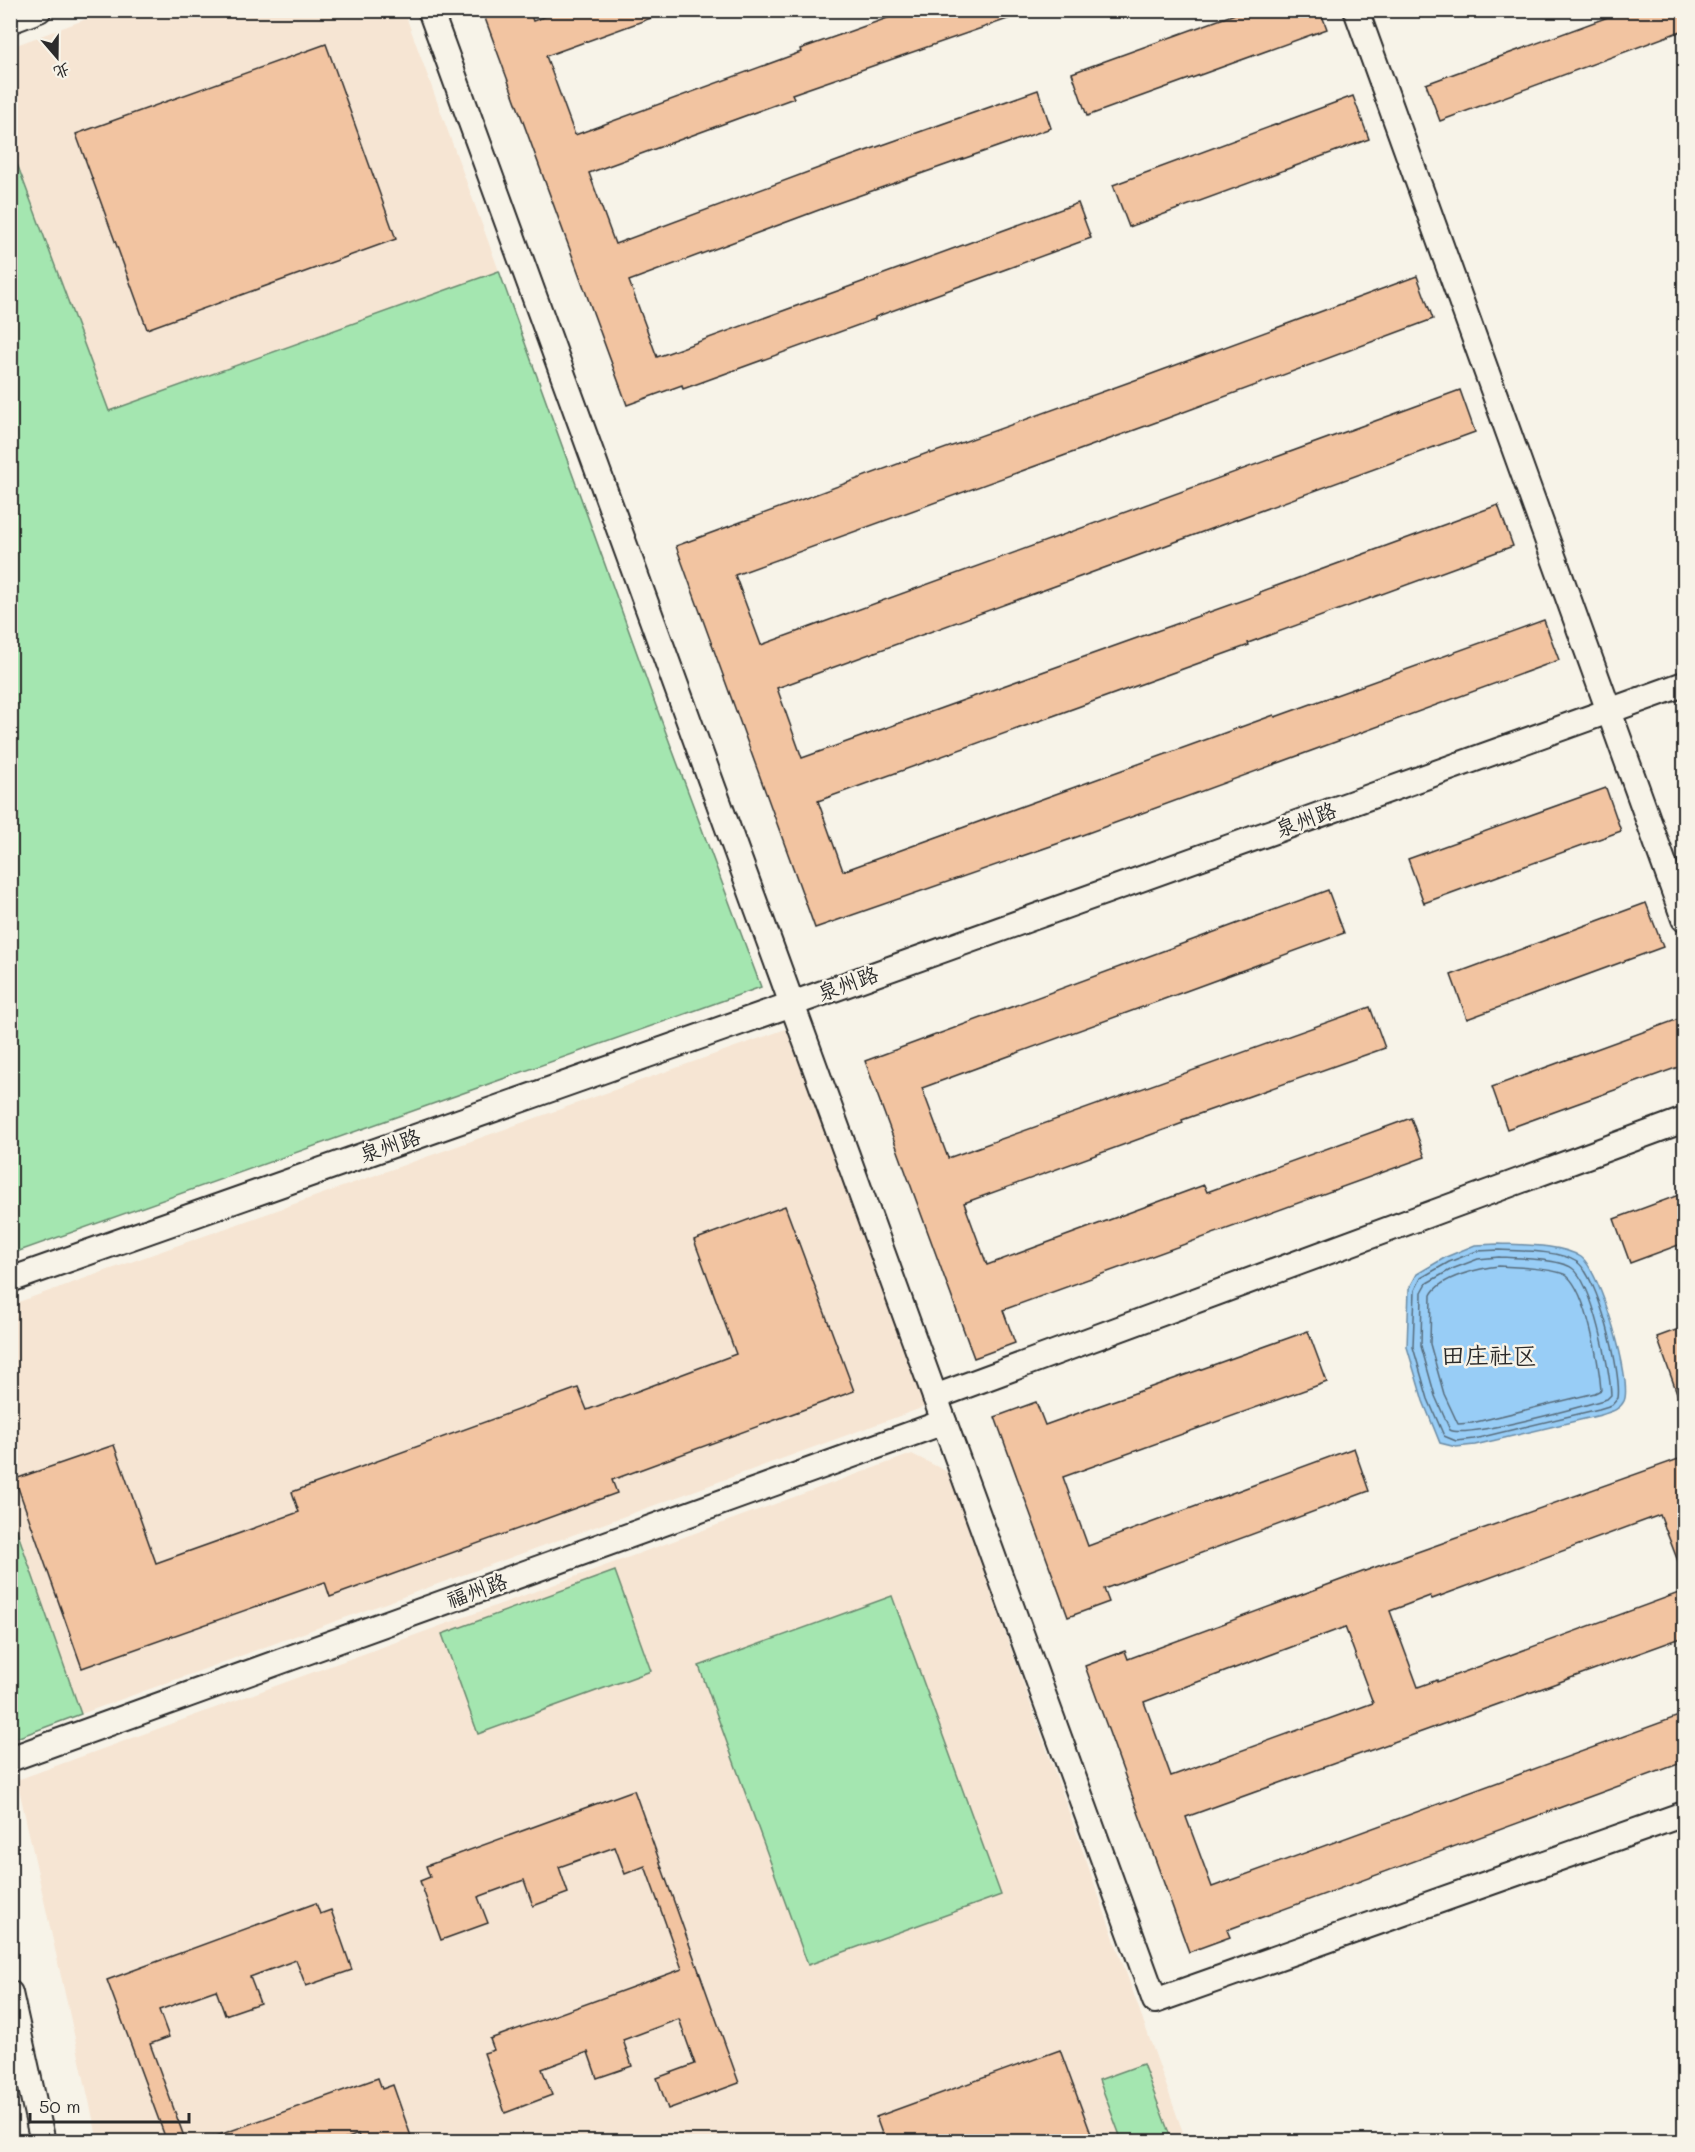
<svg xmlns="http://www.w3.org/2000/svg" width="1695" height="2152" viewBox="0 0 1695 2152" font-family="Mali,'LXGW WenKai TC',sans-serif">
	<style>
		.built { fill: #f6e5d3 }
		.green { fill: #a4e6b0; stroke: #68886e; stroke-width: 1.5 }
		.water { fill: #98cdf6; stroke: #6c8ca5; stroke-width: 1.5 }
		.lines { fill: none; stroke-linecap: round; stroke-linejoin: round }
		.shore { stroke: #576c7c; stroke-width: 1.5 }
		.building { fill: #f2c4a1; stroke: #2b2b2b; stroke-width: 1.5; fill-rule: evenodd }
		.minor-casing { stroke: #2b2b2b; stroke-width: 28 }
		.minor { stroke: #f7f3e8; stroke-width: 24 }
		.labels { text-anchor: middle; stroke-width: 5; stroke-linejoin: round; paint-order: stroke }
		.street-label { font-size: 21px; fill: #2b2b2b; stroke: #f7f3e8 }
		.quarter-label { font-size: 24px; fill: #2b2b2b; stroke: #f7f3e8 }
	</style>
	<rect width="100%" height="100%" fill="#f7f3e8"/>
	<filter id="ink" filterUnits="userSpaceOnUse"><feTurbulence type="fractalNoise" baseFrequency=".0167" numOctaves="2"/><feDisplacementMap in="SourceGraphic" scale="12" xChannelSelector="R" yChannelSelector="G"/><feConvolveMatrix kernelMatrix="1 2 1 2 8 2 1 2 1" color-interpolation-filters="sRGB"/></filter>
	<g filter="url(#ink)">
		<!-- built -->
		<g class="built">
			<path d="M108,11H404L499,271L109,411L11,145V47Z"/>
			<path d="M786,1029L927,1406L81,1714L11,1511L10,1305Z"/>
			<path d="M912,1454L948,1472L1186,2141H98L17,1780Z"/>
		</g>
		<!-- green -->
		<g class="green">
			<path d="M10,145L109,411L499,271L656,706L761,987L11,1254Z"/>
			<path d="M10,1511L81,1714L11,1740H10Z"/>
			<path d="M615,1571L651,1671L478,1734L442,1634Z"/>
			<path d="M892,1596L1001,1895L808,1965L699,1666Z"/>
			<path d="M1143,2064L1172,2141H1122L1099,2080Z"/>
		</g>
		<!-- water -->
		<path class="water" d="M1499,1244C1521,1245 1562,1244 1581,1257C1600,1270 1633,1382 1624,1401C1619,1411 1609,1412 1601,1415L1475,1445L1456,1447L1440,1443L1423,1401L1407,1347L1409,1289L1417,1274L1446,1257L1475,1245Z"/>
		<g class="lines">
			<!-- shore -->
			<g class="shore">
				<path d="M1499,1250C1520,1251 1559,1250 1577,1262C1598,1276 1622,1374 1618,1398L1612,1405L1599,1409L1474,1439L1456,1441L1444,1436L1428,1399L1413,1347L1415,1290L1421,1278L1449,1262L1477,1251Z"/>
				<path d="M1499,1257C1516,1258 1559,1259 1572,1268C1593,1283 1610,1369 1611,1395L1607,1399C1583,1406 1467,1439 1450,1430L1435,1396L1421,1346L1422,1292L1427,1283L1452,1269L1478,1259Z"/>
				<path d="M1499,1266C1512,1267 1558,1268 1567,1276C1587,1293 1599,1364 1601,1390L1595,1393L1472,1423L1458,1424L1444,1394L1430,1344L1431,1295C1440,1277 1480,1268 1499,1266Z"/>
			</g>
		</g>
		<!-- building -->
		<g class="building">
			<path d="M482,10H529L533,21L562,10H665V13L546,56L575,135L801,52L800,49L910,10H1024L1025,13L792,94L794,98L589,173L615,244L840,160L1038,90L1051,128L835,204L629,281L657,357L1078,203L1091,238L875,317V319L683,389L682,385L627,405Z"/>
			<path d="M1246,10H1320L1327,29L1087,116L1072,73Z"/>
			<path d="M1627,10H1684V30L1440,121L1426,84Z"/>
			<path d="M326,44L396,239L147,329L76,134Z"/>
			<path d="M1353,96L1369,139L1129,227L1113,185Z"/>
			<path d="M1417,276L1433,319L1165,419L735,575L761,645L1460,390L1475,432L777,688L802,758L1260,594V592L1498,505L1513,546L1248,643L1249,645L818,801L843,871L1274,715L1275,717L1544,620L1559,660L1074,838L815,928L676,546L930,452V454L1149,375Z"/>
			<path d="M1606,788L1621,831L1424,903L1408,859Z"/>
			<path d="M1328,890L1344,933L922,1088L948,1158L1370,1007L1385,1048L1182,1120L1183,1123L964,1203L987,1265L1204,1185L1207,1192L1411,1118L1425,1157L1003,1310L1015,1343L974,1358L865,1061Z"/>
			<path d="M1646,903L1663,947L1467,1019L1451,975Z"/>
			<path d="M1684,1017V1065L1507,1129L1492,1087Z"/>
			<path d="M1684,1193V1243L1630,1263L1614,1219Z"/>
			<path d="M785,1206L854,1391L612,1480L617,1493L330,1597L325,1582L82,1668L15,1479L114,1445L156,1563L299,1512L292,1492L578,1388L587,1410L736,1354L694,1240Z"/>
			<path d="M1684,1327V1407H1682L1657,1337Z"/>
			<path d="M1308,1331L1327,1382L1063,1477L1088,1546L1354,1448L1369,1491L1104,1589L1109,1602L1068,1617L995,1417L1036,1402L1045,1425Z"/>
			<path d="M1684,1457V1574H1683L1660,1515L1432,1599L1430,1596L1390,1611L1418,1687L1437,1680V1682L1684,1591V1637L1186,1817L1212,1887L1684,1714V1762L1227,1930L1230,1937L1189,1952L1085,1666L1125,1651L1128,1659L1392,1561ZM1345,1627L1373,1703L1171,1776L1144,1702Z"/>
			<path d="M634,1790L739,2083L668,2109L657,2078L695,2064L679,2019L623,2040L632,2066L597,2078L588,2052L542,2069L552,2095L505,2113L484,2053L494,2050L490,2039L682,1969L645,1866L625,1874L615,1847L559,1867L568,1893L533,1906L524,1880L478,1897L488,1923L441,1940L420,1881L430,1877L426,1866Z"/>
			<path d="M316,1903L320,1914L331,1910L352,1970L306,1986L296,1960L250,1977L260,2003L225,2015L216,1990L159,2010L169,2037L150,2044L186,2142H167L107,1980Z"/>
			<path d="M1060,2050L1094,2142H885L876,2117Z"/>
			<path d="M378,2078L382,2089L393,2085L413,2142H361L358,2134L339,2142H208V2139Z"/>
		</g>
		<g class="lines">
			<!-- minor casing -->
			<g class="minor-casing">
				<g id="minor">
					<path d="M430,10L1155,2001L1684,1814"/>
					<path d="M1356,10L1684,919"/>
					<path d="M10,21L39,10"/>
					<path d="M10,1280L792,1004L1684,684"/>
					<path d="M935,1397L1684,1120"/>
					<path d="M10,1759L944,1422"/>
					<path d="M10,1993L43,2142"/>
				</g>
			</g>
			<!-- minor -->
			<use href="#minor" class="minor"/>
		</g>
	</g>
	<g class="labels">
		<!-- street labels -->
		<g class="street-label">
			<text transform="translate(1306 820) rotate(-20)" y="7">泉州路</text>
			<text transform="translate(848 984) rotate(-20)" y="7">泉州路</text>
			<text transform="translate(390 1146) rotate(-19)" y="7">泉州路</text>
			<text transform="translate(477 1591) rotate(-20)" y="7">福州路</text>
		</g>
		<!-- quarter labels -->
		<g class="quarter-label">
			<text x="1489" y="1364">田庄社区</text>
		</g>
	</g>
	<!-- margin -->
	<rect width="1695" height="2152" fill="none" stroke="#f7f3e8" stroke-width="36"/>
	<rect x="18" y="18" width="1659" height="2116" fill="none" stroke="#2b2b2b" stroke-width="2" filter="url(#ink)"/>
	<!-- north arrow -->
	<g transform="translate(57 57) rotate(160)" stroke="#f7f3e8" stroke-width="4.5" paint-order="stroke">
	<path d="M0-4.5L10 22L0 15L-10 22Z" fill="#2b2b2b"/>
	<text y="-9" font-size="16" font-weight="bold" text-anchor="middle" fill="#2b2b2b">北</text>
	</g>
	<!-- scale -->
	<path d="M30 2113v9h159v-9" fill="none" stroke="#2b2b2b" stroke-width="3"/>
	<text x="39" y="2113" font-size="18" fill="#2b2b2b" stroke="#f7f3e8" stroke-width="4.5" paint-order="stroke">50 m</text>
</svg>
